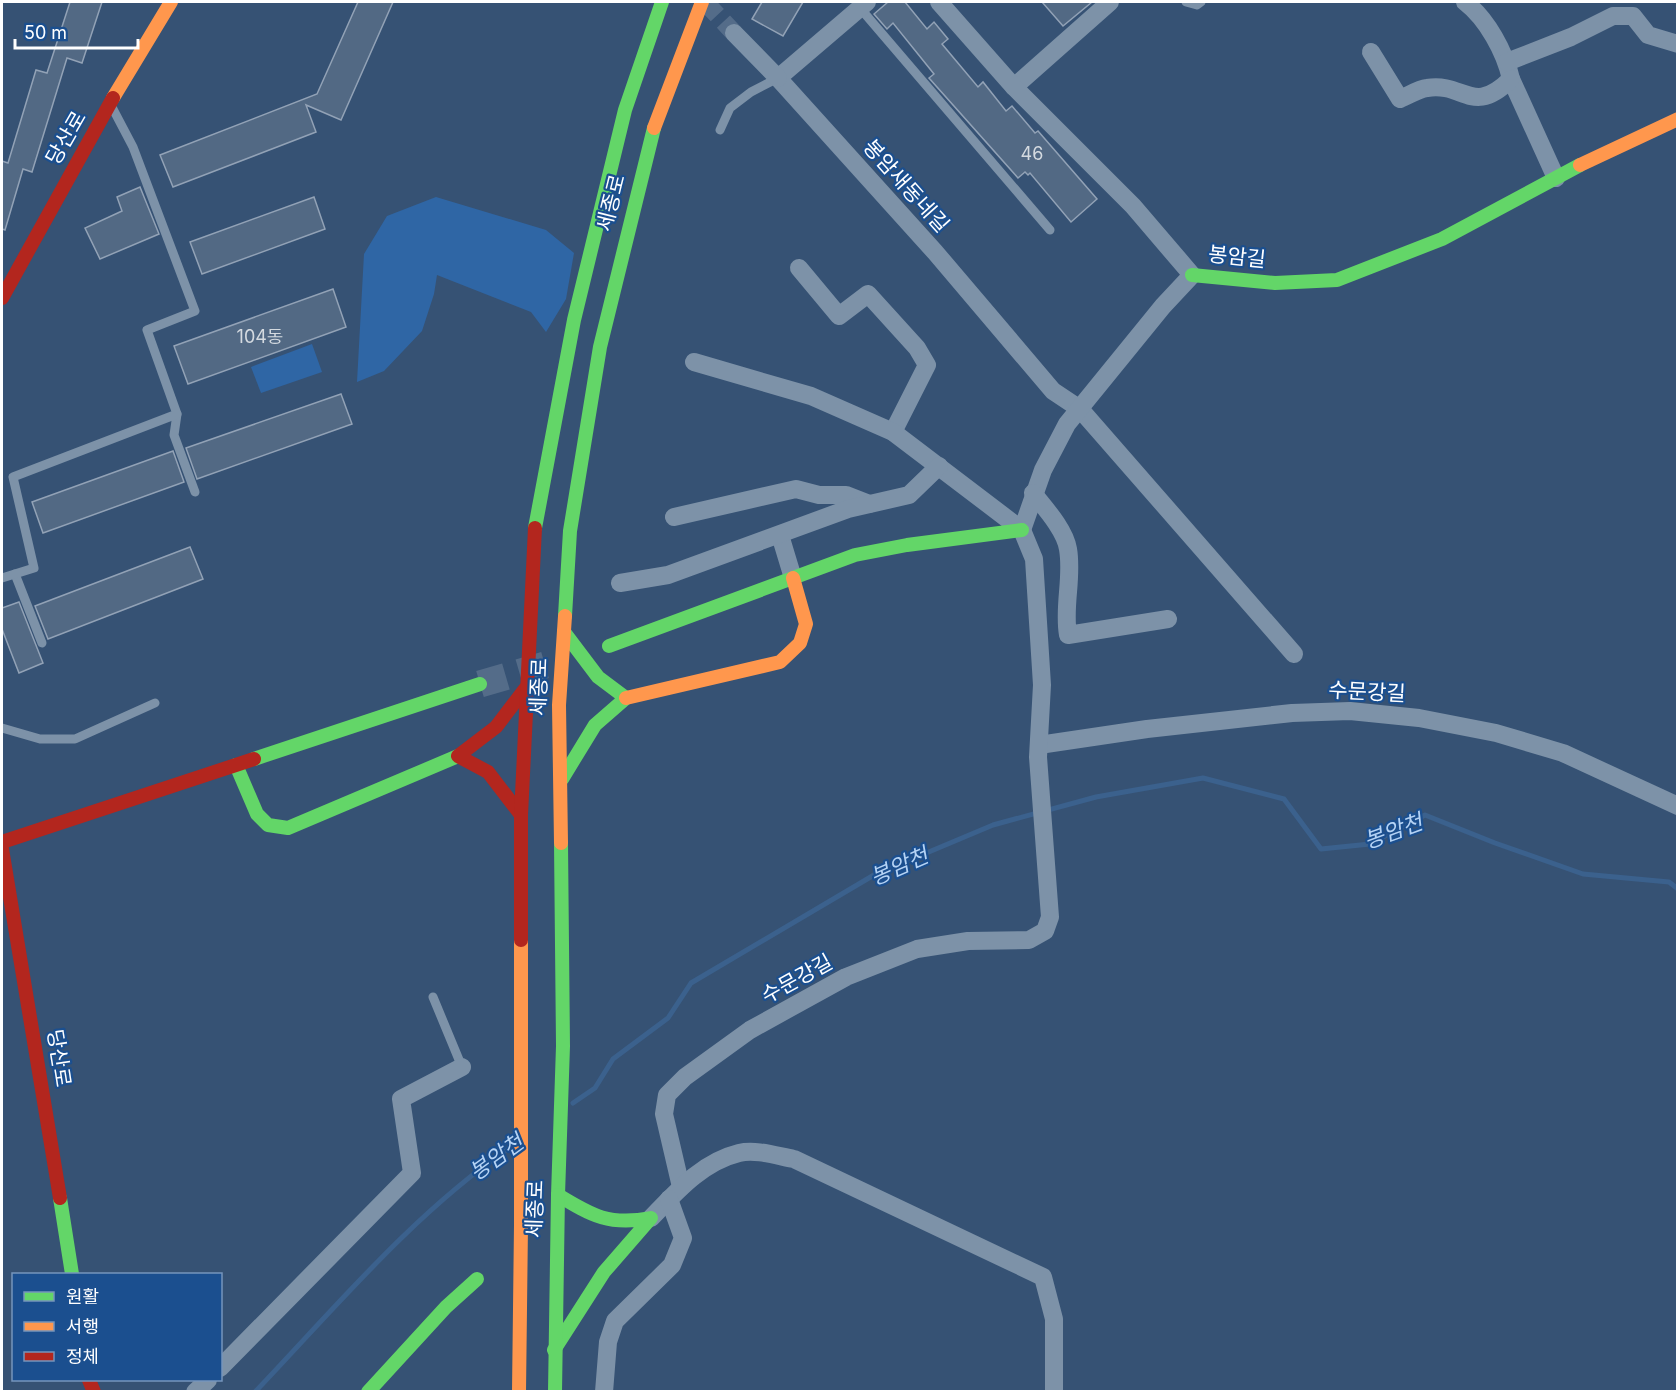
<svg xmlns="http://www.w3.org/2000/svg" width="1679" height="1393" viewBox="0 0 1679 1393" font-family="Inter,'Noto Sans KR',sans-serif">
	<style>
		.green { fill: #2f66a5 }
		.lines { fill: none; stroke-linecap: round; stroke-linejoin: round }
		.stream { stroke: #3b618d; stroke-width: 5 }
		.building { fill: #526984; stroke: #92a2b6; stroke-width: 1.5 }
		.street-tunnel { stroke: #546c89; stroke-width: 18; stroke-dasharray: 18 9; stroke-linecap: butt }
		.secondary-tunnel { stroke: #546c89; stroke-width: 27; stroke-dasharray: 27 14; stroke-linecap: butt }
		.lane { stroke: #7d92a8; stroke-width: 9 }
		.street { stroke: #7d92a8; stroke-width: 18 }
		.fast { stroke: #63d668; stroke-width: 14 }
		.slow { stroke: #ff974d; stroke-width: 14 }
		.jam { stroke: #b3261e; stroke-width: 14 }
		.labels { text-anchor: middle; stroke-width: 4.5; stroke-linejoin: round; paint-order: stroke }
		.number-label { font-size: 18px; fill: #d4dae0 }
		.street-label { font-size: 21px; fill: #fff; stroke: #1b4f8f }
		.water-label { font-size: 22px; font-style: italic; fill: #b5d3f5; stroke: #1b4f8f }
	</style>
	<rect width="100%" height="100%" fill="#365274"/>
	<!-- green -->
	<g class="green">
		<path d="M436,197L546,230L574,253L566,299L546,332L531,312L437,275L434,294L422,331L384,371L357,382L364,254L387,216Z"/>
		<path d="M312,344L322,372L261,393L251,367Z"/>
	</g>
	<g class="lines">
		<!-- stream -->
		<g class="stream">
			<path d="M573,1103L595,1088L613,1059L668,1018L691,983L874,875L993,825L1096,797L1203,778L1284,799L1321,849L1370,844L1425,815L1495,843L1583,874L1669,882L1678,889"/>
			<path d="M255,1392C335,1308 413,1214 509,1148"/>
		</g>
	</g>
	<!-- building -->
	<g class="building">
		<path d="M70,2H102L82,63L67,58L32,172L23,169L5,230L2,229V161L8,163L36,70L47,73Z"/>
		<path d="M358,2H393L341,120L306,105L316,132L173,187L160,155L317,94Z"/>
		<path d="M762,2H803L783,36L752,19Z"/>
		<path d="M888,2H905L927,29L934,22L948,39L942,44L978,87L983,82L1006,111L1012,106L1035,133L1038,131L1097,199L1071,222L1030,173L1028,175L1025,172L1018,178L929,78L934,74L893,23L887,29L874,14Z"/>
		<path d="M1042,2H1092L1063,26Z"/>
		<path d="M140,187L159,234L100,259L85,228L122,211L117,197Z"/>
		<path d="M314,197L325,229L202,274L190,242Z"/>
		<path d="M333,289L346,327L188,384L174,346Z"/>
		<path d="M341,394L352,424L197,479L186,448Z"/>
		<path d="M173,451L184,482L43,533L32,502Z"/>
		<path d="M190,547L203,579L48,639L35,606Z"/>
		<path d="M19,602L43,663L19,673L2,629V608Z"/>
	</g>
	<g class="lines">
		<!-- street-tunnel -->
		<path class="street-tunnel" d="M705,2L734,33"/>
		<!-- secondary-tunnel -->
		<path class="secondary-tunnel" d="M480,684L545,665"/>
		<!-- lane -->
		<g class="lane">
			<path d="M1186,2L1197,5L1201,2"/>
			<path d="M860,8L1050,230"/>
			<path d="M720,130L730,108L751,92L778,78"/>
			<path d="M177,414L174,435L195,492"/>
			<path d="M15,574L42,643"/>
			<path d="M2,578L34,568L13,477L177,414L147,330L195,311L133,147L113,109"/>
			<path d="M2,728L40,739H75L155,703"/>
			<path d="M433,997L462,1067"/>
		</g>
		<!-- street -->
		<g class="street">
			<path d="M867,2L778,78L935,252L1053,391L1080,409L1294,654"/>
			<path d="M1465,2C1487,19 1505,52 1511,79L1556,178"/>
			<path d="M734,33L778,78"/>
			<path d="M1371,52L1400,99C1408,96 1418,89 1427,88C1465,82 1472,117 1511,79"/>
			<path d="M1507,62L1571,37L1613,16H1633L1648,35L1678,44"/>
			<path d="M1014,87L1110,2"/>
			<path d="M799,268L839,316L868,294L917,348L927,365L893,432"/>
			<path d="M694,362L811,396L893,432L1022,530L1043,470L1067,424L1163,306L1192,275L1133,206L1014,87L939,2"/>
			<path d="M1033,493C1045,508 1065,530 1068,549C1073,578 1063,606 1068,635L1168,619"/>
			<path d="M674,517L796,489L819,495H846L869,504"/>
			<path d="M780,535L793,578"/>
			<path d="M620,583L668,575L848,509L909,495L939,466"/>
			<path d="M1039,745L1147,729L1292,713L1350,711L1419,718L1496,733L1563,753L1678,806"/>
			<path d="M681,1187L664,1114L667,1095L685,1077L750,1030L846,977L917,949L968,941L1029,940L1045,931L1050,917L1038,757L1042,685L1034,559L1022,530"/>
			<path d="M651,1218C676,1192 702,1162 739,1153C756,1149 777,1156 794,1159L1043,1277L1054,1319V1392"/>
			<path d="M220,1368L412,1173L401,1099L462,1067"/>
			<path d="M195,1392L208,1380"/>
			<path d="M604,1392L608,1342L615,1321L672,1265L683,1238L669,1199"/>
		</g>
		<!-- fast -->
		<g class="fast">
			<path d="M1192,275L1275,283L1337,280L1442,239L1580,165"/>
			<path d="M535,528L574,320L625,110L662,2"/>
			<path d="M565,616L570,531L600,347L654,128"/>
			<path d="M609,646L855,555L907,545L1022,530"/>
			<path d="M254,759L480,684"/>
			<path d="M236,765L257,814L268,825L288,828L458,756"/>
			<path d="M562,779L595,725L626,698L598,677L564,632"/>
			<path d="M558,1195L563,1046L561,843"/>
			<path d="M60,1198L72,1274"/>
			<path d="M554,1350L604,1272L651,1218C610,1226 592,1216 558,1195"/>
			<path d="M368,1392L446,1307L477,1279"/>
			<path d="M555,1392L558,1195"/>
		</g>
		<!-- slow -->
		<g class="slow">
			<path d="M113,98L171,2"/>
			<path d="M654,128L702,2"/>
			<path d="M1580,165L1678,119"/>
			<path d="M626,698L780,662L800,643L806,624L793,578"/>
			<path d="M561,843L559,705L565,616"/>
			<path d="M521,940V1225"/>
			<path d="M519,1392L521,1225"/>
		</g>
		<!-- jam -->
		<g class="jam">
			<path d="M2,298L113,98"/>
			<path d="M521,815L488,772L458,756L496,727L525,689"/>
			<path d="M2,842L254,759"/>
			<path d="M2,849L60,1198"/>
			<path d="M521,940V815L535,528"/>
			<path d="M89,1380L94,1392"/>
		</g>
	</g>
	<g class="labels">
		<!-- number labels -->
		<g class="number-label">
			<text x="1032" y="160">46</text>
			<text x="260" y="343">104동</text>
		</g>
		<!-- street labels -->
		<g class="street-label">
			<text transform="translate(66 138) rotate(-60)" y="7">당산로</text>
			<text transform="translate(906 186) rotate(48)" y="7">봉암새동네길</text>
			<text transform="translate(611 203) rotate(-76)" y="7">세종로</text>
			<text transform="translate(1237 257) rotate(6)" y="7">봉암길</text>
			<text transform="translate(539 687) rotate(-88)" y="7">세종로</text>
			<text transform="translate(1367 692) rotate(3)" y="7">수문강길</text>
			<text transform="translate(797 979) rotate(-29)" y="7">수문강길</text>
			<text transform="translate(59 1058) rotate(81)" y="7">당산로</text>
			<text transform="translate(535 1209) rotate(-88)" y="7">세종로</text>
		</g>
		<!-- water labels -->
		<g class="water-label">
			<text transform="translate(1393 831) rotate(-20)" y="8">봉암천</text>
			<text transform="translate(899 866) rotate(-24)" y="8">봉암천</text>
			<text transform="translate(496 1157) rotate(-36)" y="8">봉암천</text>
		</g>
	</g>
	<!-- border -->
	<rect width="1679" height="1393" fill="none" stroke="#ffffff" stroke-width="6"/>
	<!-- legend -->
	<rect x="12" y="1273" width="210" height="108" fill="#1b4f8f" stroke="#7695bc" stroke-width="1.5"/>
	<rect x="24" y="1292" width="30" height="9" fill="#63d668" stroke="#7695bc" stroke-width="1.5"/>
	<text x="66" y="1303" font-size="18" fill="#ffffff">원활</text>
	<rect x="24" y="1322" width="30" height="9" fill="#ff974d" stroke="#7695bc" stroke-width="1.5"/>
	<text x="66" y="1333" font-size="18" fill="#ffffff">서행</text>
	<rect x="24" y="1352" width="30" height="9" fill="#b3261e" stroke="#7695bc" stroke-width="1.5"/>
	<text x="66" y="1363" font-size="18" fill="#ffffff">정체</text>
	<!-- scale -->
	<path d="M15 39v9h123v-9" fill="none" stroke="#ffffff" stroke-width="3"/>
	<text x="24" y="39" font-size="18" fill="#ffffff" stroke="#1b4f8f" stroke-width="4.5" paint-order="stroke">50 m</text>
</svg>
